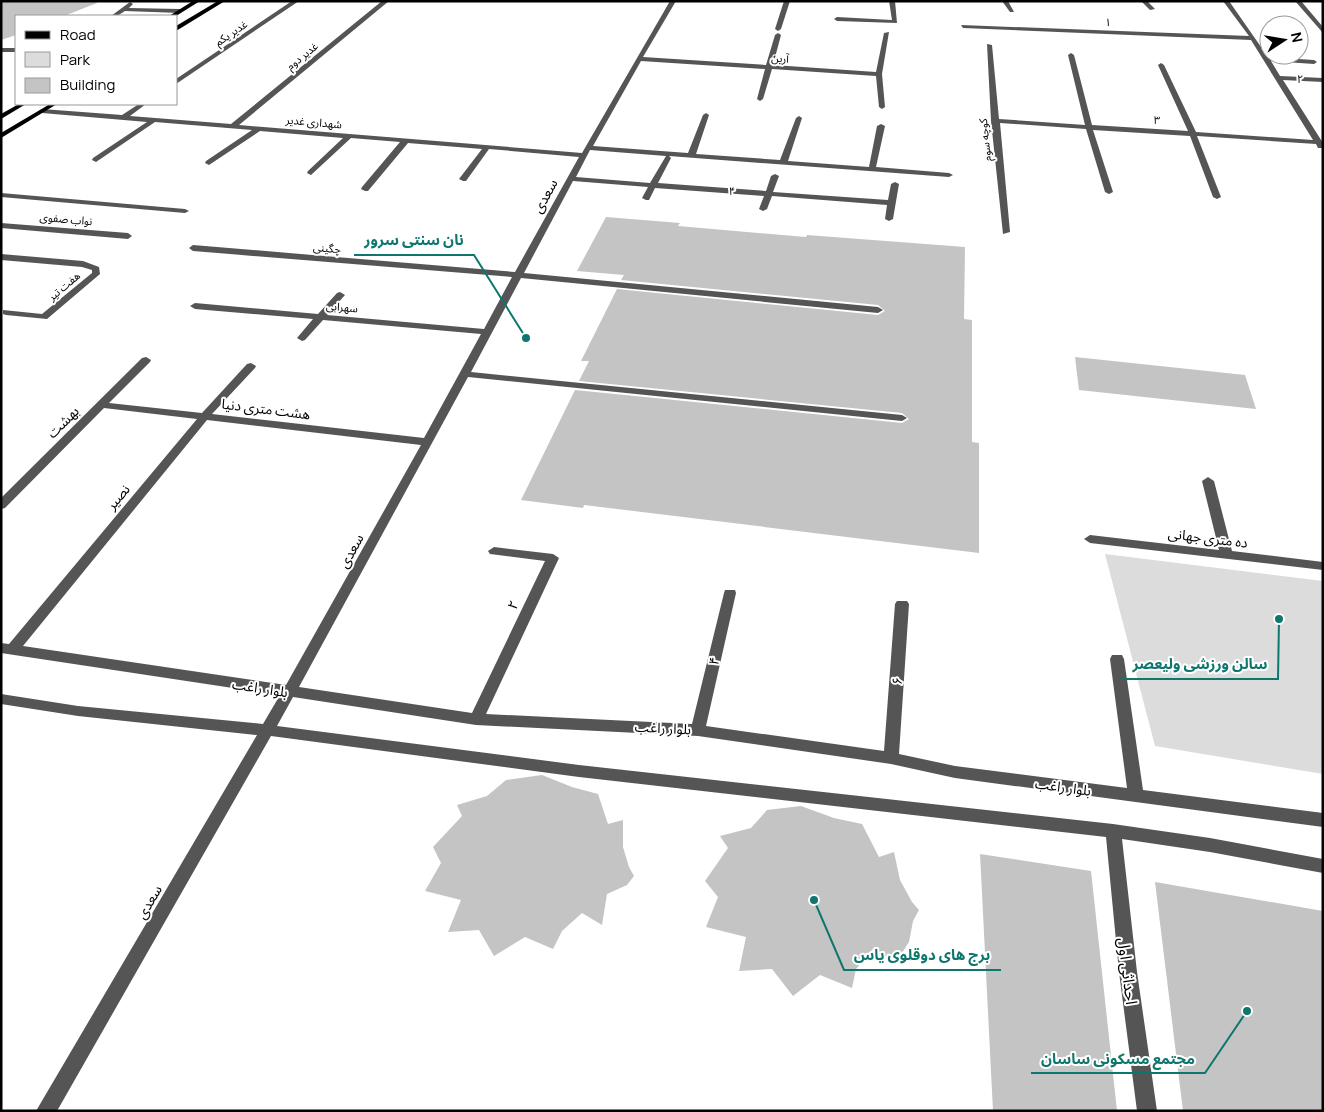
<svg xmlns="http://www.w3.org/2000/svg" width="1324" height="1112" viewBox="0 0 1324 1112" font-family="Manrope,'Noto Sans Arabic',sans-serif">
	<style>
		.green { fill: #dcdcdc }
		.building { fill: #c4c4c4 }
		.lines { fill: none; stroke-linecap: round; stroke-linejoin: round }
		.minor { fill: #555; fill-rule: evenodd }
		.major { fill: #000; fill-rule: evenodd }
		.labels { text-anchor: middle; stroke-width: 4; stroke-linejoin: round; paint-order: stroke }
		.far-street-label { font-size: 11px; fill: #000; stroke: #fff }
		.street-label { font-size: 14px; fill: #000; stroke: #fff }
		.near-street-label { font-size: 16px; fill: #000; stroke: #fff }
		.leader { fill: none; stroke: #0f766e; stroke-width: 2 }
		.callout-dot { fill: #0f766e; stroke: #fff; stroke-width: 2 }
		.callout-label { font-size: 15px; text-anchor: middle; font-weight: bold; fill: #0f766e; stroke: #fff; stroke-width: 4; stroke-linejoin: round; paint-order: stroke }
	</style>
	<rect width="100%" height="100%" fill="#fff"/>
	<!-- green -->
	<path class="green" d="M1105,554L1323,581V774L1155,746Z"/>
	<!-- building -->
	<g class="building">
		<path d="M1,1H97V3L64,16H16V35L1,40Z"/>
		<path d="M606,217L680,223L678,226L806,237L807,235L965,247L964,319L972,320V442L979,443V553L584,505L583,508L521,500L575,390L902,423L909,419L902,413L579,381L589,361H581L617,289L878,315L885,311L878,305L621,280L624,275L577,271Z"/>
		<path d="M1075,357L1245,375L1256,409L1079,390Z"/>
		<path d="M542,775L572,787L598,794L608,824L623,820V847L629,867L634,876L627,885L607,894L602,925L582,913L562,931L553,949L525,937L494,956L479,930L448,932L461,900L425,891L441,863L433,847L462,816L457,805L487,796L506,780Z"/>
		<path d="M801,806L834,818L862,824L879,857L894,852L900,880L912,902L919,910L913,921L909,942L896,962L873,949L856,969L852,988L820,975L793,996L772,969L739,971L746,937L706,927L718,897L705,881L728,848L720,836L751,828L767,810Z"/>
		<path d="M980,854L1091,871L1117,1111H993Z"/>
		<path d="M1155,882L1323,911V1111H1183Z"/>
	</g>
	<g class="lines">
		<!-- minor -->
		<g class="minor">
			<path d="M292,1H299L176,84V79Z"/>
			<path d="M382,1H389L239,125L582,153L670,1H676L643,57L766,65L775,35L778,33L781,35L773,65L876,72L884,33L889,32L882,74L885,107L882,109L879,107L876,76L772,69L763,99L760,101L757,99L765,69L641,61L593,146L688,153L703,115L706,113L709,115L696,154L780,160L796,118L799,116L802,118L788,161L869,167L877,126L881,124L885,126L876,167L949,173L953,175L949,177L669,156L671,158L658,183L766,191L771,176L775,174L779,176L773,192L888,200L891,184L895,182L899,184L893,219L889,221L885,219L887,205L772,196L767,209L763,211L759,209L764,196L655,188L649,200H646L642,198L648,187L573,181L524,273L878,307L883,310L878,313L521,278L471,372L902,415L907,418L902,421L468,377L299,687L472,713L545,561L490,554L488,551L494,547L553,554L559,558L486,714L692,724L724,593L725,590H735L736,593L706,726L884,751L895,604L897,601H907L909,604L899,754L955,766L1127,788L1110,659L1112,655H1122L1124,659L1143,790L1323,813V827L955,778L891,764L698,736L476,725L293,697L277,726L579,765L1113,824L1210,838L1323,859V873L1210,852L1122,839L1137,972L1157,1111H1137L1119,972L1106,837L579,777L271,736L57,1111H36L257,735L78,716L1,704V694L78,706L263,724L280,695L1,653V643L9,644L197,419L104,408L5,508L1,509V498L142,358L146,357L151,360L150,362L109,403L202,413L247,364L251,363L256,366L255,368L212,414L424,438L481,334L323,320L305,340L302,341L297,338L313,319L195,309L190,306L195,303L318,314L337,293L340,292L345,295L327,315L484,329L512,277L193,251L189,248L193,245L515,272L579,157L489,149L466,181H463L459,179L482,149L408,143L368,191H365L361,189L362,187L400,142L351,138L311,175L307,173L308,171L343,138L260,131L209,165L205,163L206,161L252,130L155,122L96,162L92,160L93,158L147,122L42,113L39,111L42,109L122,115L139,104H146L130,116L231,124ZM590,150L666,156L650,183L576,177ZM207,420L421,445L286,685L23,646Z"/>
			<path d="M784,1H790L781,29L778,31L775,29Z"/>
			<path d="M889,1H895L897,23L837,21L834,19L837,17L892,20Z"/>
			<path d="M1002,1H1008L1014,12H1010Z"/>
			<path d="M1141,1H1147L1155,9L1150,10Z"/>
			<path d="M1223,1H1229L1268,57L1314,60L1317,62L1314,64L1271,61L1280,76L1323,78V82L1283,80L1323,143V148H1318L1316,144L1197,136L1221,197L1217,199L1213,197L1190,136L1093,130L1113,192L1109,194L1105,192L1086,129L1000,123L1010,232L1003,234L991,121L987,44L992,45L999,119L1085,125L1068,55L1071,53L1074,55L1092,125L1188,131L1158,65L1161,63L1164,65L1196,132L1313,140L1251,40L963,28L961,25L1249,36Z"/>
			<path d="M1295,1H1301L1323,27V33Z"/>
			<path d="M130,2L133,4L129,8L180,9L183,11L180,13L125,11L117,16H111Z"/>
			<rect x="1" y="48" width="15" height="4"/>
			<path d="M1,193L185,209L189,211L185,213L1,197Z"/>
			<path d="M1,223L128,233L132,236L128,239L1,228Z"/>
			<path d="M1,254L83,261L99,267L100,274L47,319L6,315L3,314V310L42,314L92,273V270L82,267L1,260Z"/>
			<path d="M1208,477L1214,481L1232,551L1323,562V570L1090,543L1084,539L1090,535L1219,550L1202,481Z"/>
		</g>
		<!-- major -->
		<g class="major">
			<path d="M193,1H200L176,16H169Z"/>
			<path d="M218,1H225L176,31V26Z"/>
			<path d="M19,104H26L1,119V114Z"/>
			<path d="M50,104H57L1,138V133Z"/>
		</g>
	</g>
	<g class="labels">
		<!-- far-street labels -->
		<g class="far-street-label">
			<text transform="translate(1108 22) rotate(2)" y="4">۱</text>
			<text transform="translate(231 33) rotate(-34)" y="4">غدیر یکم</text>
			<text transform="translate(302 56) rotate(-39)" y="4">غدیر دوم</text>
			<text transform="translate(780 58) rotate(4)" y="4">آرین</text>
			<text transform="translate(1300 79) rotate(3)" y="4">۲</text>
			<text transform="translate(1157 120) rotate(4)" y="4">۳</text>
			<text transform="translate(314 122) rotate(5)" y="4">شهداری غدیر</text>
			<text transform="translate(985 140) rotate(-96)" y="4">کوچه سوم</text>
			<text transform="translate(732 191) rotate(4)" y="4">۴</text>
			<text transform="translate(66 219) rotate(5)" y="4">نواب صفوی</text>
			<text transform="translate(327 248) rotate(5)" y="4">چگینی</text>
			<text transform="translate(64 286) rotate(-40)" y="4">هفت تیر</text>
			<text transform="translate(342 307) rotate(5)" y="4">سهرابی</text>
		</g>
		<!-- street labels -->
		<g class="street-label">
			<text transform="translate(545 196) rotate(-61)" y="5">سعدی</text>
			<text transform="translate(266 409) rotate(7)" y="5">هشت متری دنیا</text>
			<text transform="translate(63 422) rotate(-45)" y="5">بهشت</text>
			<text transform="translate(118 497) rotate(-50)" y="5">نصیر</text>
			<text transform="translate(1208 538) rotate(7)" y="5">ده متری جهانی</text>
			<text transform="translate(351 551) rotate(-61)" y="5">سعدی</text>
			<text transform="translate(513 605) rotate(-64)" y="5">۲</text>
			<text transform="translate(714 661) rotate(-77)" y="5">۴</text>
			<text transform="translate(897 681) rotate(-86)" y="5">۶</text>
			<text transform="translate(260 688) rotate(9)" y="5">بلوار راغب</text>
			<text transform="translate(663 728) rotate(3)" y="5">بلوار راغب</text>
			<text transform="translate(1063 787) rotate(8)" y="5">بلوار راغب</text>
			<text transform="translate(149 902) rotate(-60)" y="5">سعدی</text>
		</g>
		<!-- near-street labels -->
		<g class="near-street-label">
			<text transform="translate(1128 971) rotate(83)" y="6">احداثی اول</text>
		</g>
	</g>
	<!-- callouts -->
	<path class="leader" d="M526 338L474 255H354M1279 619L1278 679H1122M814 900L844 970H1001M1247 1011L1205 1073H1031"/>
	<g class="callout-dot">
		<circle cx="526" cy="338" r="5"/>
		<circle cx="1279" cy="619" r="5"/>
		<circle cx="814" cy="900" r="5"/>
		<circle cx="1247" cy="1011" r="5"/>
	</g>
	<g class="callout-label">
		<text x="414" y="245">نان سنتی سرور</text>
		<text x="1200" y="669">سالن ورزشی ولیعصر</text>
		<text x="922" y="960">برج های دوقلوی یاس</text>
		<text x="1118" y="1064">مجتمع مسکونی ساسان</text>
	</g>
	<!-- border -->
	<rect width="1324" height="1112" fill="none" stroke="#000000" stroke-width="5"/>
	<!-- legend -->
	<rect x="15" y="15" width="162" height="90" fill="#ffffff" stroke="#999999"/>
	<rect x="25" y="31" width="25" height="8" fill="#000000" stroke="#999999"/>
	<text x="60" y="40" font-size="15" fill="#000000">Road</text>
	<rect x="25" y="52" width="25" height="15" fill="#dcdcdc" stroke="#999999"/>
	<text x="60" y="65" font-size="15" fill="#000000">Park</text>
	<rect x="25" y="78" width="25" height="15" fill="#c4c4c4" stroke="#999999"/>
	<text x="60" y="90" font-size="15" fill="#000000">Building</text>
	<!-- north arrow -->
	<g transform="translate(1284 40) rotate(78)"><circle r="24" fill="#ffffff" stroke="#999999"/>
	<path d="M0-4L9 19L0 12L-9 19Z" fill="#000000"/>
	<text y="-8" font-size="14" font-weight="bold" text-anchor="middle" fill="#000000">N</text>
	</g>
</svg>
